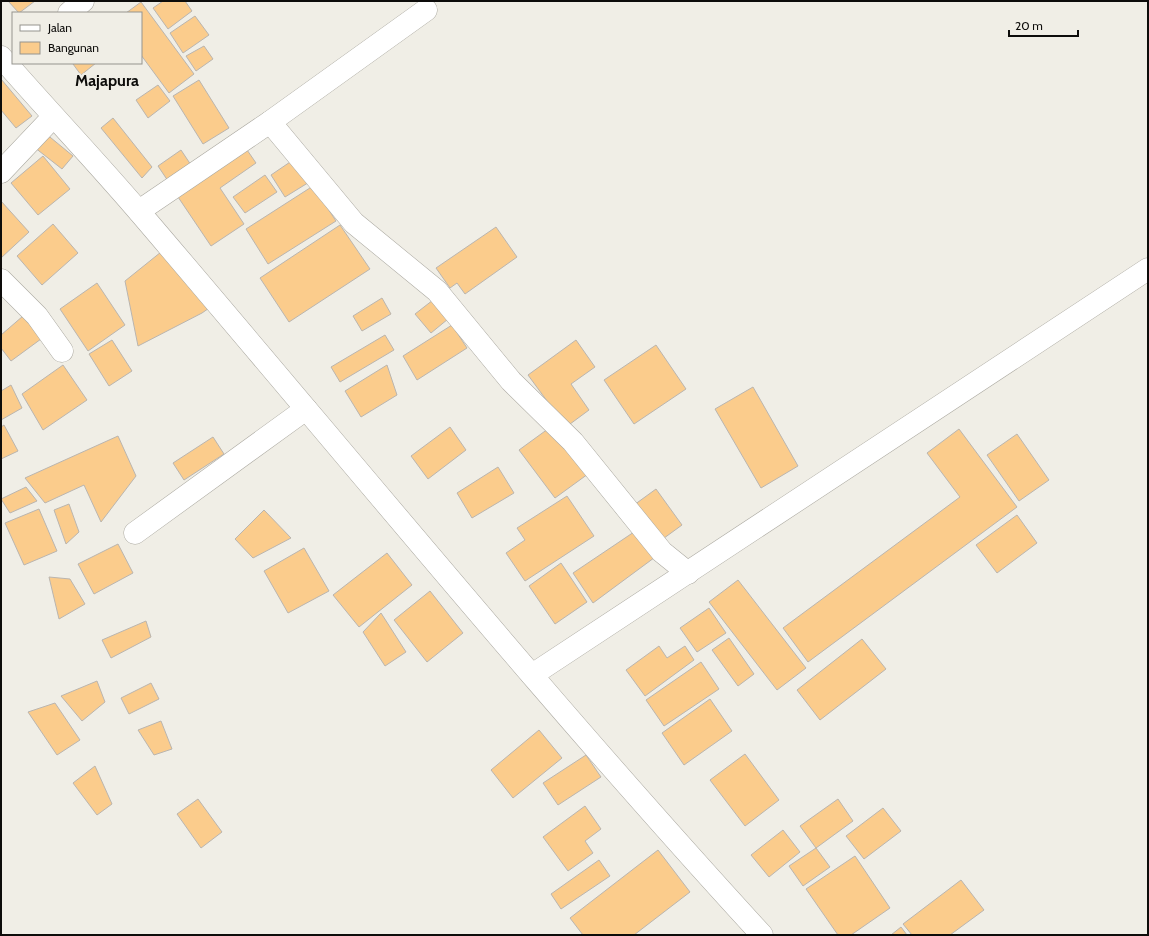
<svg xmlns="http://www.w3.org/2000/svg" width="1149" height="936" viewBox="0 0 1149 936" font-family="Cabin,sans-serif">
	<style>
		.building { fill: #fbcc8c; stroke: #bab5af }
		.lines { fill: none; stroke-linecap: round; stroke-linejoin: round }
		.minor-casing { stroke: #aba9a1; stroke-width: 23 }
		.major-casing { stroke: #aba9a1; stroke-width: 23 }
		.minor { stroke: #fff; stroke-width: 22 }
		.major { stroke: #fff; stroke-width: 22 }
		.labels { text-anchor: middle; stroke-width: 4; stroke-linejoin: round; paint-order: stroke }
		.quarter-label { font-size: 16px; font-weight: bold; fill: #0d0c0a; stroke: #f0eee6 }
	</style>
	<rect width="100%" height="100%" fill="#f0eee6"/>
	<!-- building -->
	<g class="building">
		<path d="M8,1H35L19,13Z"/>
		<path d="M163,1H185L192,11L168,29L153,8Z"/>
		<path d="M141,2L194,74L169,93L141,55V13H126Z"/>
		<path d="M195,16L209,35L183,53L170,33Z"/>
		<path d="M204,46L213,59L196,71L186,56Z"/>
		<path d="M74,63H96L81,75L73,64Z"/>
		<path d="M1,79L32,116L16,128L1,110Z"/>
		<path d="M199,80L229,128L203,144L173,96Z"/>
		<path d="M158,85L170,101L148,118L136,100Z"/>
		<path d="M113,118L152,167L142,178L101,128Z"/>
		<path d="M45,133L73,156L62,169L34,147Z"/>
		<path d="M245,147L256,163L220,188L244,224L211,246L176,194Z"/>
		<path d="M181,150L193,168L170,184L158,166Z"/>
		<path d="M43,156L70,189L38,215L11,183Z"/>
		<path d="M296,158L311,181L285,197L271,175Z"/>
		<path d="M265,175L277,192L245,213L233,197Z"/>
		<path d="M313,186L336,221L268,264L246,229Z"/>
		<path d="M1,201L29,232L1,258Z"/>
		<path d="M53,224L78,253L42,285L17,256Z"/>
		<path d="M340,225L370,269L289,322L260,278Z"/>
		<path d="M496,227L517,257L465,294L457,283L450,288L436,268Z"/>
		<path d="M166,248L212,306L202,313L138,346L125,281Z"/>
		<path d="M97,283L125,325L88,351L60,309Z"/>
		<path d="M382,298L391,314L362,331L353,316Z"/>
		<path d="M433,300L448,319L431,333L415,314Z"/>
		<path d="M23,316L41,339L11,361L1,348V335Z"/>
		<path d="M452,325L467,348L417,380L403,356Z"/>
		<path d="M385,335L394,350L340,382L331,367Z"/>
		<path d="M112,340L132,371L109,386L89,354Z"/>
		<path d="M576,340L595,367L571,384L589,410L566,427L528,375Z"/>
		<path d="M656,345L686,389L634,424L604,380Z"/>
		<path d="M63,365L87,400L43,430L22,394Z"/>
		<path d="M387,365L397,395L361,417L345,391Z"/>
		<path d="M11,385L22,408L1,420V391Z"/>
		<path d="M753,387L798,466L761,488L715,409Z"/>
		<path d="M4,425L18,451L1,459V427Z"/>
		<path d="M552,426L588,474L555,498L519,450Z"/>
		<path d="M450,427L466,450L428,479L411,456Z"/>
		<path d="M959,429L1017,507L808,662L783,628L960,497L927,453Z"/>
		<path d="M1017,434L1049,480L1019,501L987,455Z"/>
		<path d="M118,436L136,476L101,522L84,485L45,503L25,478Z"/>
		<path d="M213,437L224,454L184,480L173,463Z"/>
		<path d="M498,467L514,493L472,518L457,493Z"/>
		<path d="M26,487L37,501L10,513L1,499Z"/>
		<path d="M656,489L682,525L660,541L634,505Z"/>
		<path d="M567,496L594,536L525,581L506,553L525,540L517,528Z"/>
		<path d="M69,504L79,532L66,544L54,510Z"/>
		<path d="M39,509L57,551L24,565L5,523Z"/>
		<path d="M264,510L291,538L253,558L235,539Z"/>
		<path d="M1017,515L1037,543L997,573L976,545Z"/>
		<path d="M634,532L662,552L593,603L573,573Z"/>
		<path d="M118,544L133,573L94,594L78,564Z"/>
		<path d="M304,548L329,591L288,613L264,571Z"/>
		<path d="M387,553L412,585L359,627L333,595Z"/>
		<path d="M561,563L587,602L555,624L529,586Z"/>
		<path d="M49,577L70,579L85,604L59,619Z"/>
		<path d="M738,580L806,668L777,690L709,602Z"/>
		<path d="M430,591L463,633L427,662L394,620Z"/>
		<path d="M709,608L726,633L697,652L680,628Z"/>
		<path d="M381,613L406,652L385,666L363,632Z"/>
		<path d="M146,621L151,637L111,658L102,640Z"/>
		<path d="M729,638L754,674L738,686L712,650Z"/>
		<path d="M862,639L886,669L820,720L797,690Z"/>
		<path d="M659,646L667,658L685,646L694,660L645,696L626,670Z"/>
		<path d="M701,662L719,689L664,726L646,700Z"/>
		<path d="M97,681L105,702L82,721L61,696Z"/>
		<path d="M151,683L159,699L129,714L121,698Z"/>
		<path d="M710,699L732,731L684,765L662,733Z"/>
		<path d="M55,703L80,740L57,755L28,712Z"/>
		<path d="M161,721L172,749L154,755L138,730Z"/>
		<path d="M539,730L562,758L513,798L491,770Z"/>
		<path d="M745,754L779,800L745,826L710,780Z"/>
		<path d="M586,755L601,777L558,805L543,783Z"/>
		<path d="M95,766L112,804L97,815L73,783Z"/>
		<path d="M198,799L222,832L201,848L177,814Z"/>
		<path d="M838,799L853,821L816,848L800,826Z"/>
		<path d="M585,806L601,829L585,841L593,853L568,871L543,837Z"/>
		<path d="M883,808L901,831L864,859L846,836Z"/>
		<path d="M783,830L800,852L769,877L751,855Z"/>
		<path d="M816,848L830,867L803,886L789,866Z"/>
		<path d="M658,850L690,892L634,935H583L570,918Z"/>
		<path d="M855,856L890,908L851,935H838L806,889Z"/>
		<path d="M599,860L610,876L561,909L551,894Z"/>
		<path d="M961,880L984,910L950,935H912L903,924Z"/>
		<path d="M901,927L907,935H891Z"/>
	</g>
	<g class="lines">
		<!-- minor casing -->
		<g class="minor-casing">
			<g id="minor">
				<path d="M69,13L83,1"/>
				<path d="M270,122L354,223L437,291L511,381L573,442L662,552L688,573"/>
				<path d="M1,172L53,117"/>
				<path d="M139,211L270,122L426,10"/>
				<path d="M1,280L37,316L62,351"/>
				<path d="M135,533L306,409"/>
				<path d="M532,675L1148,269"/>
			</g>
		</g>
		<!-- major casing -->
		<g class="major-casing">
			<path id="major" d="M1,57C47,110 96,161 141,214C347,455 547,701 762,935"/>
		</g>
		<!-- minor -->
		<use href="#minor" class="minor"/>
		<!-- major -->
		<use href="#major" class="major"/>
	</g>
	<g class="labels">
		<!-- quarter labels -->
		<g class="quarter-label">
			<text x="107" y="86">Majapura</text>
		</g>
	</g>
	<!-- border -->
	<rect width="1149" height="936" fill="none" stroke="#0d0c0a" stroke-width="4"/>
	<!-- legend -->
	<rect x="12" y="12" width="130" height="52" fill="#f0eee6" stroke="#95948e"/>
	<rect x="20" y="25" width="20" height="6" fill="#ffffff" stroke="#95948e"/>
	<text x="48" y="32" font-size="12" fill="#0d0c0a">Jalan</text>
	<rect x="20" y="42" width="20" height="12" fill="#fbcc8c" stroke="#95948e"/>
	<text x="48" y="52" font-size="12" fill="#0d0c0a">Bangunan</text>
	<!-- scale -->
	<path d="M1009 30v6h69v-6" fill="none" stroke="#0d0c0a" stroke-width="2"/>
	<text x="1015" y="30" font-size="12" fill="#0d0c0a" stroke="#f0eee6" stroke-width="3" paint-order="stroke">20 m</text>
</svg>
